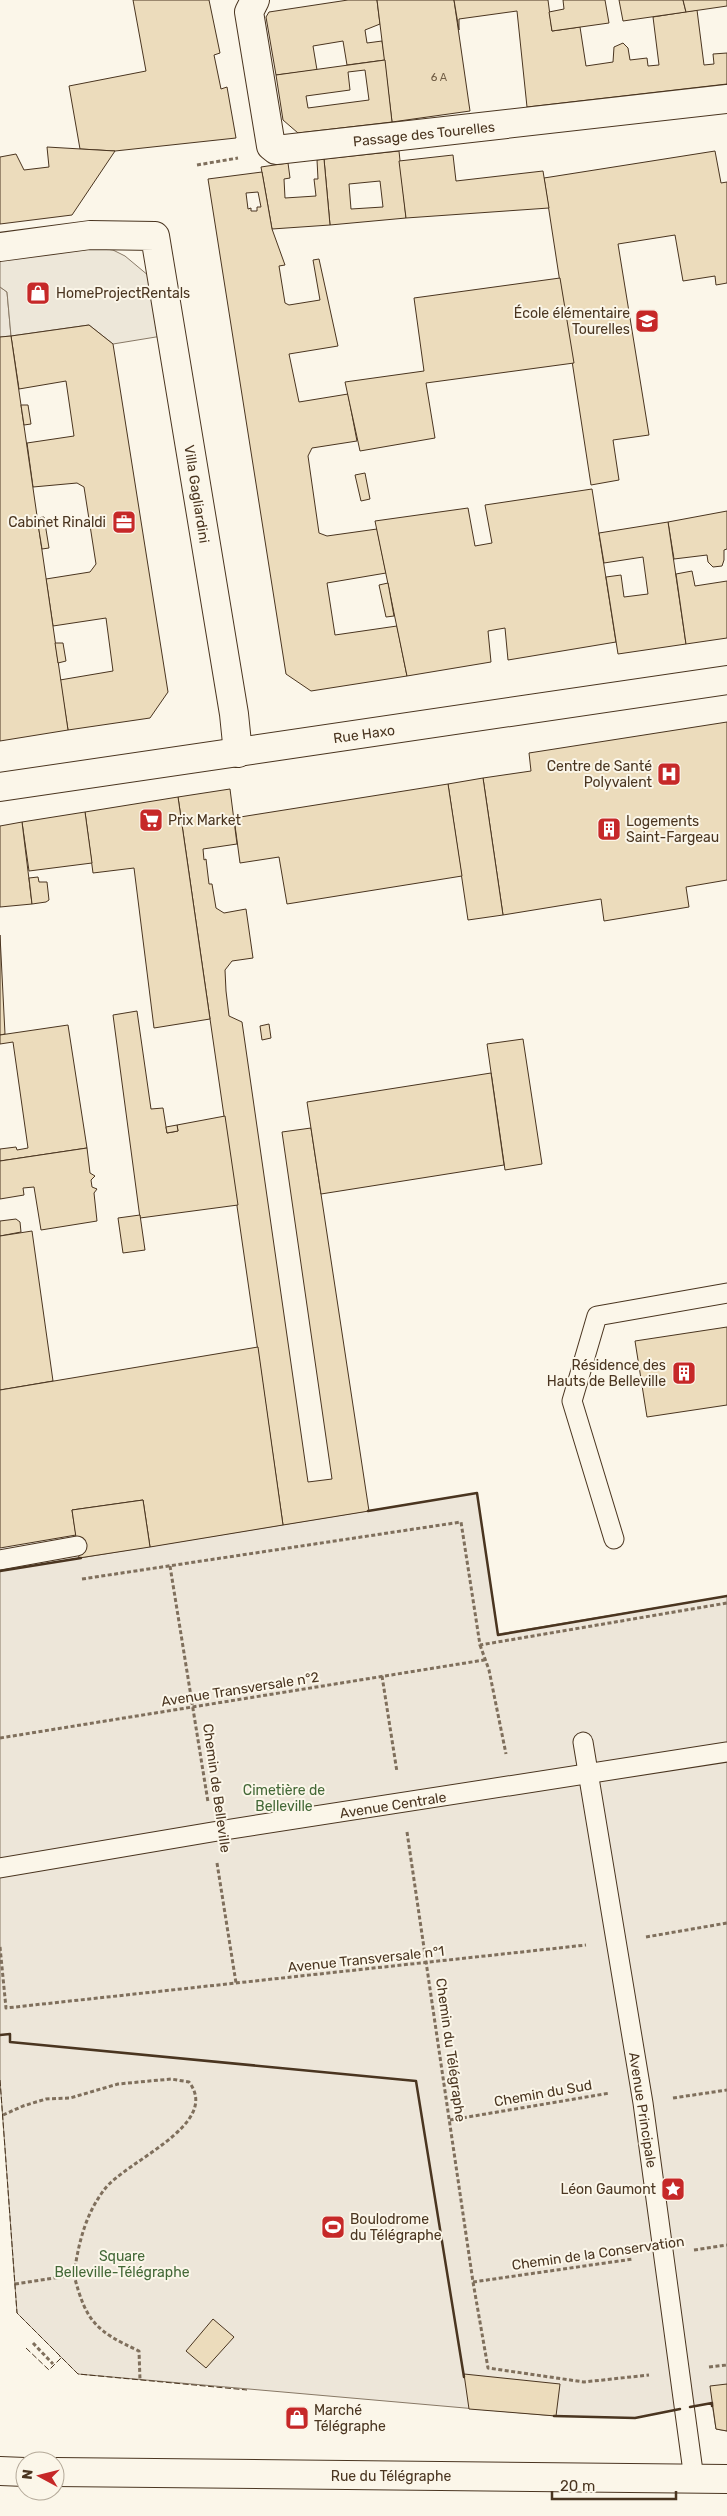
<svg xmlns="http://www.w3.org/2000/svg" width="727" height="2516" viewBox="0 0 727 2516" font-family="Rubik,sans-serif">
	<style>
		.green { fill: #ede6d9; stroke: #887966 }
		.parking { fill: #ede7d9; stroke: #887966 }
		.building { fill: #ecdcbc; stroke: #4a3520; fill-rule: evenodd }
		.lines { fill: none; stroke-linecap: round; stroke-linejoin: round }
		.service-casing { stroke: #4a3520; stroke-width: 21 }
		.minor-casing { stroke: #4a3520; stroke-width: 30 }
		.path { stroke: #7f6f5c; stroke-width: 3; stroke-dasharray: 4 2.5; stroke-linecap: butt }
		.service { stroke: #fbf6e9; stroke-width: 19 }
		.minor { stroke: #fbf6e9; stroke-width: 28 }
		.fence { stroke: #4a3520; stroke-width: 1; stroke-dasharray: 6 2.5; stroke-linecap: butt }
		.wall { stroke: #4a3520; stroke-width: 2.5 }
		.labels { text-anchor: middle; stroke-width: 4; stroke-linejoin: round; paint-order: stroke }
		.number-label { font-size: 11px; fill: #725f47 }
		.street-label { font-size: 14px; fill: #4a3520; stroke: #fbf6e9 }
		.poi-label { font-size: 14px; fill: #4a3520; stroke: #fbf6e9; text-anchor: start }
		.park-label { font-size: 14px; fill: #436837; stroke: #fbf6e9 }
	</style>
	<rect width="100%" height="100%" fill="#fbf6e9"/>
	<!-- green -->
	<g class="green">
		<path d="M0,287L7,292L11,336L0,337Z"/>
		<path d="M477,1493L498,1634L727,1596V2431L716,2429L712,2403L635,2418L556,2416L78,2374L17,2313L0,2080V1571Z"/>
	</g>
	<!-- parking -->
	<path class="parking" d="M99,248L113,250L125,256L149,276L162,336L113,344L89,325L11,336L7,292L0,287V260Z"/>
	<!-- building -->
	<g class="building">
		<path d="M133,0H209L220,53L214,55L221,89L227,87L236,138L115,151L80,149L69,86L146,71Z"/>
		<path d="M348,0H377L380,24L365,30L367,43L382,41L385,60L347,65L343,41L313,46L317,70L276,75L266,17L269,12Z"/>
		<path d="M377,0H454L470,111L392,122Z"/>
		<path d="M454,0H548L552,31L580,27L586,66L613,62L614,47L623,43L628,48L630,60L647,58L648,66L659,65L653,17L697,10L704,65L714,64L713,54L727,53V84L527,107L517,11L459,19V30Z"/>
		<path d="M563,0H605L609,23L552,31L549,12L564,9Z"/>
		<path d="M619,0H683L686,12L623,21Z"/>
		<path d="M683,0H727V6L686,12Z"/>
		<path d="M385,60L392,122L298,133L283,120L276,75ZM365,70L369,100L308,108L306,96L350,90L348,72Z"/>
		<path d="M47,147L115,151L72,215L0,224V157L16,154L24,170L49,167Z"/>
		<path d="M399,151L406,218L330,225L324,159ZM380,181L383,207L351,209L349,184Z"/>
		<path d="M715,151L721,183L727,182V283L716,285L715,276L683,281L675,235L618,244L649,435L613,440L619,480L591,485L544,178Z"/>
		<path d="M453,155L456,181L543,171L549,208L406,218L399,161Z"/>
		<path d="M324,159L330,225L272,229L261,167L288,163L290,178L284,179L285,198L316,196L314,179H318L317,160Z"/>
		<path d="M262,172L272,229L285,265L279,266L285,303L289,305L320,300L313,260L319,259L338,346L289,354L299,402L348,394L357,441L312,448L308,456L319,533L327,536L377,529L386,573L327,583L335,635L397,626L407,676L311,691L286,674L208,179ZM258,192L261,207H257V211H251V208L248,209L246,193Z"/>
		<path d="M560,278L574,363L426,383L435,438L360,451L345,382L424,371L414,298Z"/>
		<path d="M89,325L113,344L168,692L150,718L68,730L60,680L113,671L106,618L53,626L46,579L90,572L96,564L84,487L77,483L33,487L27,443L74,436L66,381L19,389L11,336Z"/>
		<path d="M11,336L68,730L0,741V337Z"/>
		<path d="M21,405H28L31,424L24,425Z"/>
		<path d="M365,473L370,499L361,501L355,475Z"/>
		<path d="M592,489L616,642L508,660L505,628L488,631L491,662L407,676L375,521L468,508L475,546L492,543L485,505Z"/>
		<path d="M727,511V549L724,550V560L722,566L713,567L708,562L707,555L674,559L668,522Z"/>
		<path d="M44,517L49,548L42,549L37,518Z"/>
		<path d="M668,522L686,644L618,654L606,577L621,575L624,597L648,594L643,557L604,563L599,533Z"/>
		<path d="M692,571L695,586L727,581V638L686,644L676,574Z"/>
		<path d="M388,583L394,616L386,617L379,585Z"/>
		<path d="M55,643H63L66,661L58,663Z"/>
		<path d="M727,722V880L686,887L689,907L604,921L601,899L503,915L483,778L531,771L529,753Z"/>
		<path d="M483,778L503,915L468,920L448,784Z"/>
		<path d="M448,784L462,876L287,904L279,857L240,863L234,818Z"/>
		<path d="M230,789L237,844L203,849L204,860L206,859L209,884H212L216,908L224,913L246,909L253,958L232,961L225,970L226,991L229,1016L242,1022L308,1482L332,1479L282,1132L311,1128L369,1511L283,1525L178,797Z"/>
		<path d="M178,797L210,1019L154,1028L134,868L93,873L85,812Z"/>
		<path d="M85,812L92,863L29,871L22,822Z"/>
		<path d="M22,822L32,904L0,907V826Z"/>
		<path d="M38,877L39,882H47L49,900L46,902L32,904L29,878Z"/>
		<path d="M0,935L5,1034L0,1035Z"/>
		<path d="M137,1011L151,1109L163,1108L167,1133L178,1131L177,1125L225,1116L238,1205L140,1218L113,1015Z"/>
		<path d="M269,1024L271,1038L262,1040L260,1026Z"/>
		<path d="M68,1025L87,1148L0,1161V1149L16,1147L17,1150L28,1148L13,1042L0,1044V1035Z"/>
		<path d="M523,1039L542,1164L505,1170L487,1044Z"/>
		<path d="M491,1073L504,1165L321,1194L307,1102Z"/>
		<path d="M177,1125L178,1131L167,1133L166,1127Z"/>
		<path d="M87,1148L90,1173L95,1176L91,1180L92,1187L97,1189L94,1193L97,1221L41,1230L34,1187L23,1188L24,1195L0,1199V1161Z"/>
		<path d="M140,1215L145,1250L123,1253L118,1218Z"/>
		<path d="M16,1219L20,1222L21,1232L0,1236V1221Z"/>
		<path d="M32,1231L53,1381L0,1390V1236Z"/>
		<path d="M727,1327V1405L647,1417L635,1341Z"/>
		<path d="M258,1347L283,1525L150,1547L143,1500L72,1510L76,1535L0,1548V1390Z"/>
		<path d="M143,1500L150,1547L79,1558L72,1510Z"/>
		<path d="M213,2319L234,2337L206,2368L186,2351Z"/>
		<path d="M464,2374L560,2384L556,2416L469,2409Z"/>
		<path d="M727,2384V2431L716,2429L710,2386Z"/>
	</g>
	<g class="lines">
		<!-- service casing -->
		<g class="service-casing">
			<g id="service">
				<path d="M614,1539L572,1401L597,1316L727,1293"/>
				<path d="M0,1560L77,1546"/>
				<path d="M583,1742L643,2103L694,2479"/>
				<path d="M0,1868L212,1832L727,1752"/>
			</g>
		</g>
		<!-- minor casing -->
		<g class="minor-casing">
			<g id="minor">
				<path d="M255,0L249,12L271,146L276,150L727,99"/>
				<path d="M0,247L90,235L155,236L234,714L238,753"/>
				<path d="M0,787L727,680"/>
				<path d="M0,2471L25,2472"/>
				<path d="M55,2472L727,2479"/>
			</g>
		</g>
		<!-- path -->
		<g class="path">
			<path d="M197,165L238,158"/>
			<path d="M170,1566L208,1802"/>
			<path d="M82,1579L461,1522L480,1645L727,1603"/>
			<path d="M480,1645L489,1670L506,1754"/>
			<path d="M382,1676L397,1772"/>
			<path d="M0,1738L484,1660"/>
			<path d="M407,1832L473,2282L488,2368L584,2382L649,2375"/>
			<path d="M217,1863L236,1983"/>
			<path d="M646,1937L727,1923"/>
			<path d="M0,1947L6,2008L586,1945"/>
			<path d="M673,2098L727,2090"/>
			<path d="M3,2115L23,2106L46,2099L70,2098L118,2084L171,2079L189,2082C222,2125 125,2161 104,2190C85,2215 78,2245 74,2275"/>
			<path d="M450,2120L610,2093"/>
			<path d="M694,2250L727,2245"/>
			<path d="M473,2282L633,2259"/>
			<path d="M15,2284L74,2275C86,2322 96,2331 139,2351L140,2380"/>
			<path d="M33,2343L53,2364"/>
			<path d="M709,2367L727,2365"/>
		</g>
		<!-- service -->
		<use href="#service" class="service"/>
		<!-- minor -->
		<use href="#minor" class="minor"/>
		<!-- fence -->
		<g class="fence">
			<path d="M0,2080L17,2313L78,2374L247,2390"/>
			<path d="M26,2348L49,2370L61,2358L59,2356"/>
		</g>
		<!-- wall -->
		<g class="wall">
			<path d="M368,1511L477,1493L498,1635L727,1596"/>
			<path d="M0,1571L81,1558"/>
			<path d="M0,2035L10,2034V2042L416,2081L464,2377"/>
			<path d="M690,2407L712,2403V2406"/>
			<path d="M554,2416L635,2418L680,2409"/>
		</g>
	</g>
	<!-- icons -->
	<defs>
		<g id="shop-square" transform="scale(1.25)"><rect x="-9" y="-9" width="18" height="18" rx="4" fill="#c62828" stroke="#fbf6e9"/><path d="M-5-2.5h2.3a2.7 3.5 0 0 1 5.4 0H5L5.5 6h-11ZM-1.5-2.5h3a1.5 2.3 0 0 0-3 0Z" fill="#fff"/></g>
		<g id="school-square" transform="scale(1.25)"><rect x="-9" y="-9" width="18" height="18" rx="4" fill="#c62828" stroke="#fbf6e9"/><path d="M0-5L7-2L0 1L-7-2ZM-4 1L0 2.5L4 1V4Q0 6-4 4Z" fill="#fff"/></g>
		<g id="office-square" transform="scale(1.25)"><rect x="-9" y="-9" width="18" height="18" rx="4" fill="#c62828" stroke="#fbf6e9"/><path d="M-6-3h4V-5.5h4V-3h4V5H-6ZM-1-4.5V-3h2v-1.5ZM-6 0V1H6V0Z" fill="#fff"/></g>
		<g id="hospital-square" transform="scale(1.25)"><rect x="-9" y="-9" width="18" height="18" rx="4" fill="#c62828" stroke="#fbf6e9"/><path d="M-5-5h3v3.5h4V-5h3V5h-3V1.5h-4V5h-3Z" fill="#fff"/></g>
		<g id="supermarket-square" transform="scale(1.25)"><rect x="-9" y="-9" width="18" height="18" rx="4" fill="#c62828" stroke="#fbf6e9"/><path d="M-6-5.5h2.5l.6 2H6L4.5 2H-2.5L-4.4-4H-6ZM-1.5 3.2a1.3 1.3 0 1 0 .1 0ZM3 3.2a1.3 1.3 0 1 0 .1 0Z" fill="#fff"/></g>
		<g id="building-square" transform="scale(1.25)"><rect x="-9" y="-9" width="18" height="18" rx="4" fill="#c62828" stroke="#fbf6e9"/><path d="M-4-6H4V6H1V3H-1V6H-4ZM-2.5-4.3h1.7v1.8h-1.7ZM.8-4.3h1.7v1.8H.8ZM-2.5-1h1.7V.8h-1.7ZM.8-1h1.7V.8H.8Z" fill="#fff"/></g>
		<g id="sight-square" transform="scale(1.25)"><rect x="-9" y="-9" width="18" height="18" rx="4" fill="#c62828" stroke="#fbf6e9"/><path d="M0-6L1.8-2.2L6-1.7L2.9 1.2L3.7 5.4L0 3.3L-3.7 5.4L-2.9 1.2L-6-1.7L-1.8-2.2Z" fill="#fff"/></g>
		<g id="stadium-square" transform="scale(1.25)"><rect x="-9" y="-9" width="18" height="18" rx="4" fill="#c62828" stroke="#fbf6e9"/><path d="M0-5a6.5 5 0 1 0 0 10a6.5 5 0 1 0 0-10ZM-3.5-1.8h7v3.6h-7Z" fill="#fff"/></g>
	</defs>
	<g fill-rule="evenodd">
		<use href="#shop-square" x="38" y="293"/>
		<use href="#school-square" x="647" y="321"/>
		<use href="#office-square" x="124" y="522"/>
		<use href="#hospital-square" x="669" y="774"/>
		<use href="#supermarket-square" x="151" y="820"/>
		<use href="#building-square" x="609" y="829"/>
		<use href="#building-square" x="684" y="1373"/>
		<use href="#sight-square" x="673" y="2189"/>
		<use href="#stadium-square" x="333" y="2227"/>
		<use href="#shop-square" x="297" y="2418"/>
	</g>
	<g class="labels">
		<!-- number labels -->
		<g class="number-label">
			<text x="439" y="81">6 A</text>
		</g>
		<!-- street labels -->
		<g class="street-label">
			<text transform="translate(424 134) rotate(-6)" y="5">Passage des Tourelles</text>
			<text transform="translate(197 494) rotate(81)" y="5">Villa Gagliardini</text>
			<text transform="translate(364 734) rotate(-8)" y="5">Rue Haxo</text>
			<text transform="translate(240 1689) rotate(-9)" y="5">Avenue Transversale n°2</text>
			<text transform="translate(217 1788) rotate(82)" y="5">Chemin de Belleville</text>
			<text transform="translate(393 1805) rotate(-9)" y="5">Avenue Centrale</text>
			<text transform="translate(366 1959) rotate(-6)" y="5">Avenue Transversale n°1</text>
			<text transform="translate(451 2050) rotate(82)" y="5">Chemin du Télégraphe</text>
			<text transform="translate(543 2093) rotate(-10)" y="5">Chemin du Sud</text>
			<text transform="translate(643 2110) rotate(81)" y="5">Avenue Principale</text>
			<text transform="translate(598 2253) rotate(-8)" y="5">Chemin de la Conservation</text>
			<text x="391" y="2481">Rue du Télégraphe</text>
		</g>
		<!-- poi labels -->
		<g class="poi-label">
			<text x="56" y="298">HomeProjectRentals</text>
			<text x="630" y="318" text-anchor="end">École élémentaire<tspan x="630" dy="16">Tourelles</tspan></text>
			<text x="106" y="527" text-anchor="end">Cabinet Rinaldi</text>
			<text x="652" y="771" text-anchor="end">Centre de Santé<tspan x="652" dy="16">Polyvalent</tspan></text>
			<text x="168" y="825">Prix Market</text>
			<text x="626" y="826">Logements<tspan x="626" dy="16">Saint-Fargeau</tspan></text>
			<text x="666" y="1370" text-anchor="end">Résidence des<tspan x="666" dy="16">Hauts de Belleville</tspan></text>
			<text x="656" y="2194" text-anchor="end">Léon Gaumont</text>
			<text x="350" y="2224">Boulodrome<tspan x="350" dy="16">du Télégraphe</tspan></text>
			<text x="314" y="2415">Marché<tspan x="314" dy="16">Télégraphe</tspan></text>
		</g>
		<!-- park labels -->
		<g class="park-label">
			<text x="284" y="1795">Cimetière de<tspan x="284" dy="16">Belleville</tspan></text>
			<text x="122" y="2261">Square<tspan x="122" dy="16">Belleville-Télégraphe</tspan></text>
		</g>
	</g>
	<!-- north arrow -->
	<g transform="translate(40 2476) rotate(277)"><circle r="24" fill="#fbf6e9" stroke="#b4a999"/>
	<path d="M0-4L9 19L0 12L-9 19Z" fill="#c62828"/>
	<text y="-8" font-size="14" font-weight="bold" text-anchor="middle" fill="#4a3520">N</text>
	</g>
	<!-- scale -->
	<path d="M552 2491v8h124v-8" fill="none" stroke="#4a3520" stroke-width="2.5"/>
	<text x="560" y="2491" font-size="15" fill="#4a3520" stroke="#fbf6e9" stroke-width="4" paint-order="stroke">20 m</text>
</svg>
